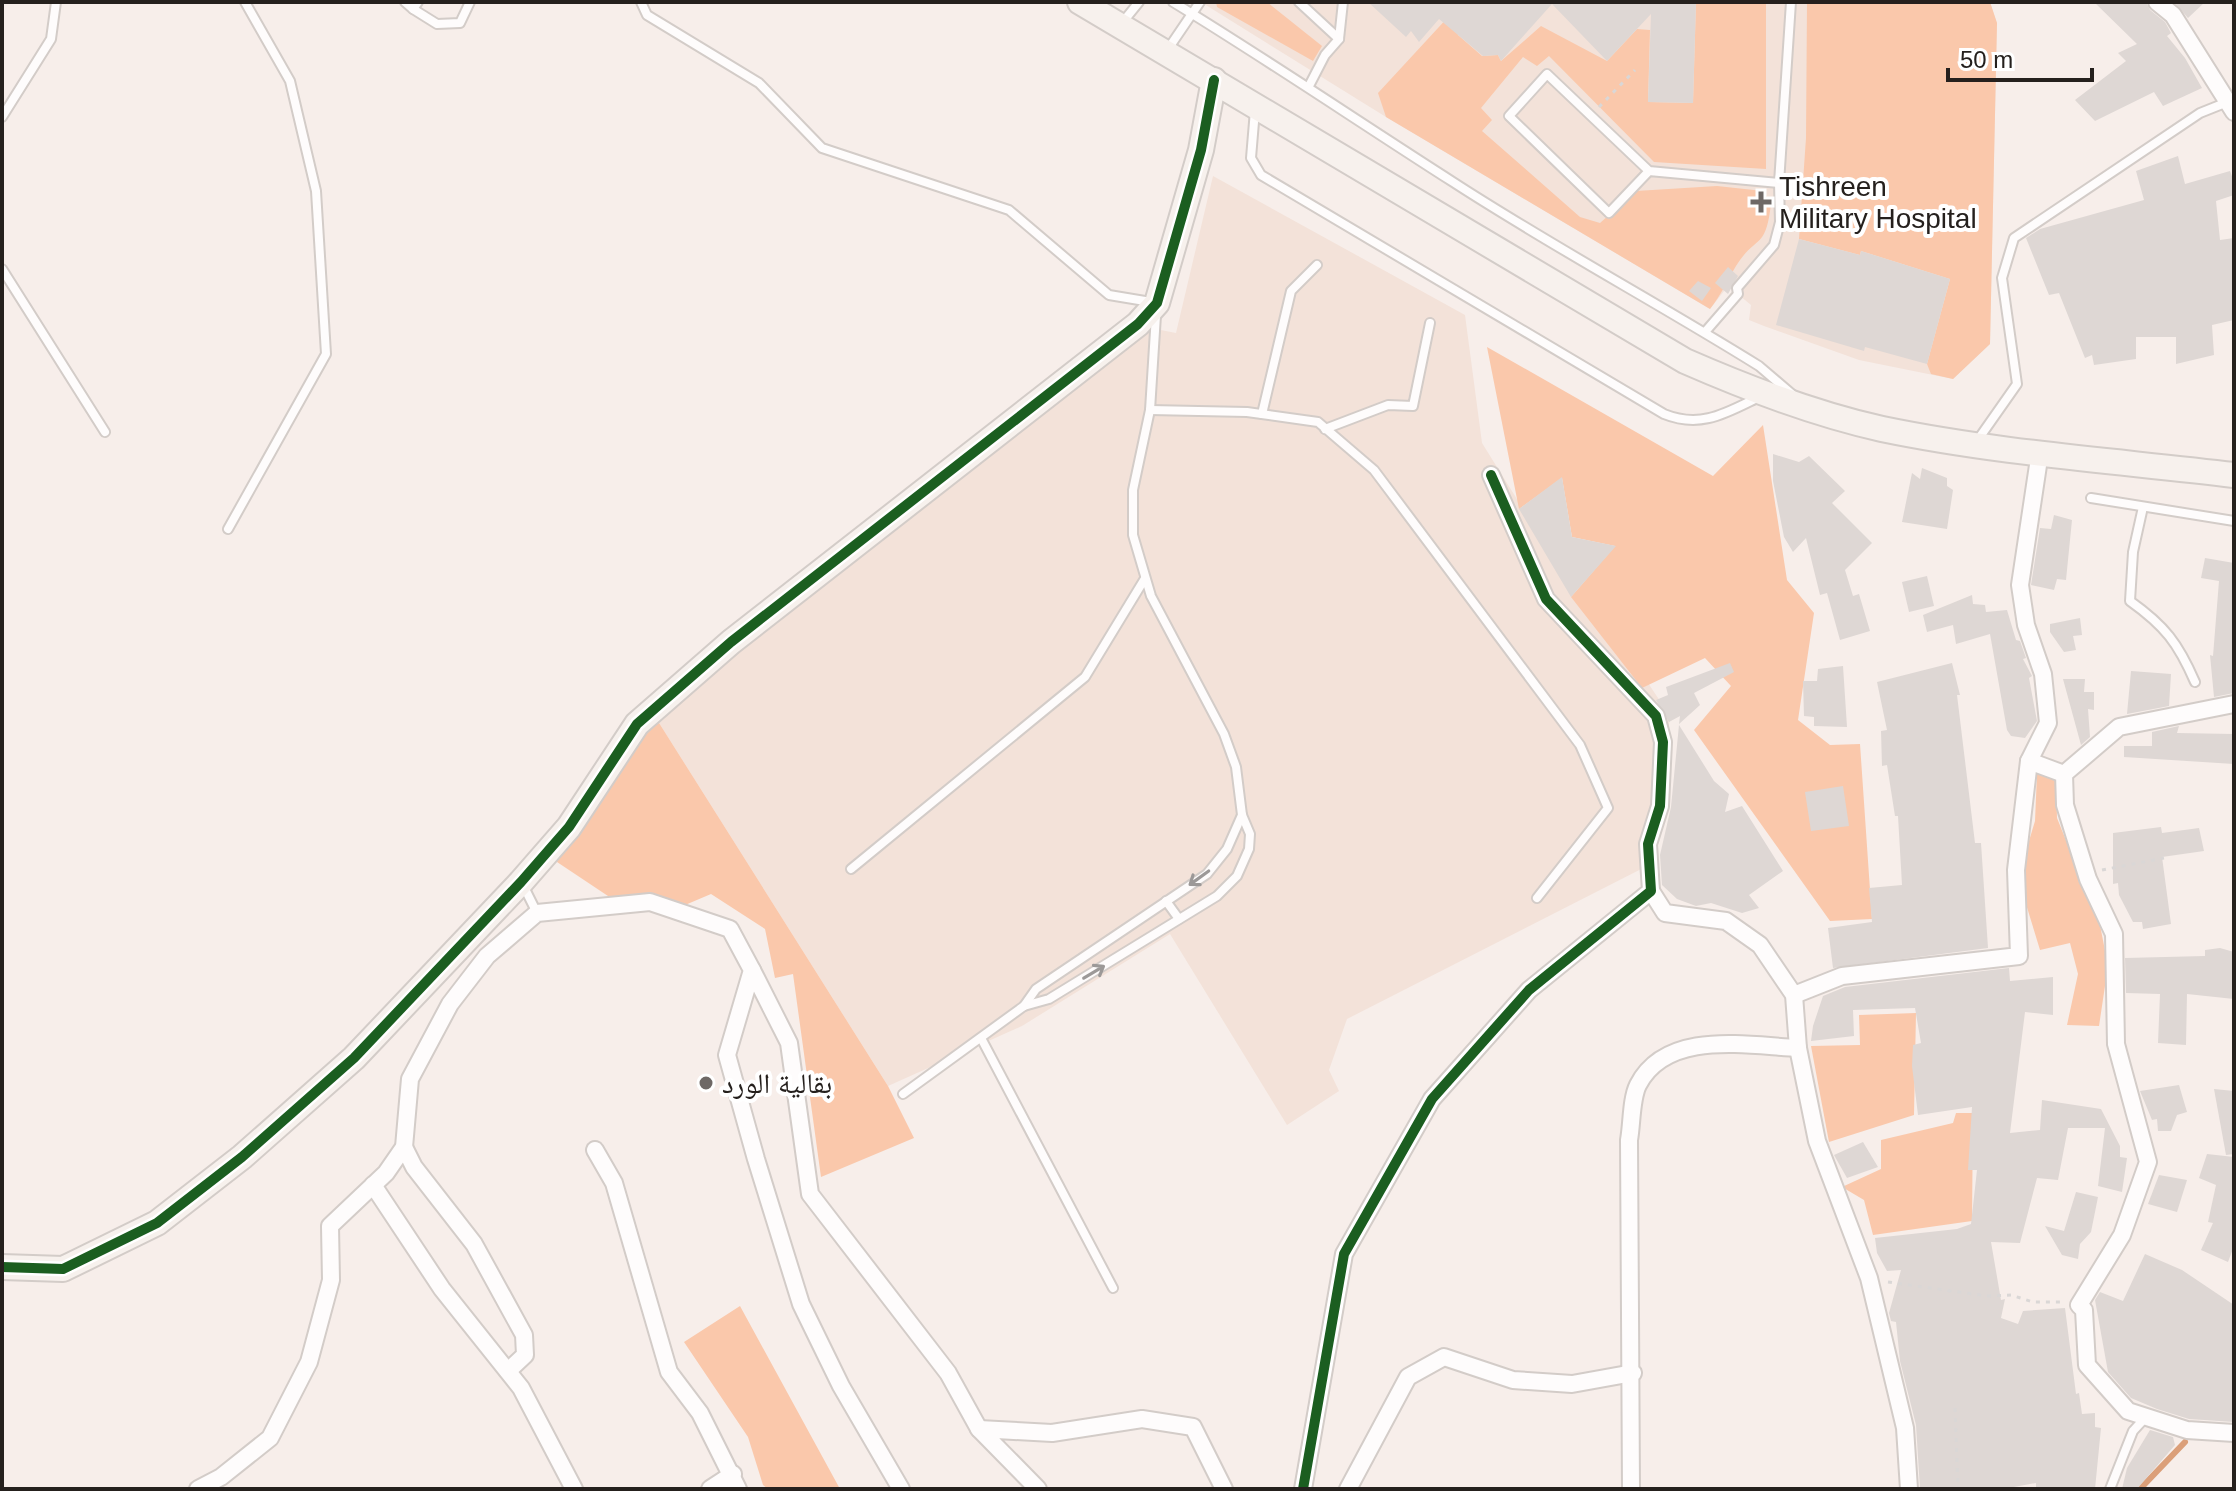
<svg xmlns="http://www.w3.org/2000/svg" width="2236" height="1491" viewBox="0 0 2236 1491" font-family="Helvetica,'Noto Naskh Arabic',sans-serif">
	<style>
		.built { fill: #f3e2d9 }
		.green { fill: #fac8ab }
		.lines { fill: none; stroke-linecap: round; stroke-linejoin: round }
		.stream { stroke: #db9f79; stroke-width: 6 }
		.building { fill: #ded7d4 }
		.lane-casing { stroke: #d3ccc8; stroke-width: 12 }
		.street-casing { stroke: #d3ccc8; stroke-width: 20 }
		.secondary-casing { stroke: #d3ccc8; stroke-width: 28 }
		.path { stroke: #dad7d6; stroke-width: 3; stroke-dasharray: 4 6; stroke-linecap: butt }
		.lane { stroke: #fefcfc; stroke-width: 8 }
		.street { stroke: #fefcfc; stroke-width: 16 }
		.secondary { stroke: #f7f1ed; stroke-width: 24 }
		.cycleway-casing { stroke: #fff; stroke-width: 15 }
		.cycleway { stroke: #1b5e20; stroke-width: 10 }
		.oneway { stroke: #9c9998 }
		.poi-dot { fill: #6e6865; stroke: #fff; stroke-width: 3 }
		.labels { text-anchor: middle; stroke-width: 8; stroke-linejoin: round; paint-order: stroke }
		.poi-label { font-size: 28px; fill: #25201d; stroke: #fff; text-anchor: start }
	</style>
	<rect width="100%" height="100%" fill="#f7eeea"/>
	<!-- built -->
	<g class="built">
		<path d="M1201,2H1990L1997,23L1990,344L1953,379L1859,360L1764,326L1749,320L1751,305L1728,286L1710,309L1386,117Z"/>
		<path d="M1213,176L1465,315L1482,443L1573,589L1644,677L1670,716L1653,863L1347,1019L1329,1070L1339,1091L1287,1125L1170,934L1022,1026L888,1086L649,707L1135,325L1176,333Z"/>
	</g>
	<!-- green -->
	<g class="green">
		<path d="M1216,2H1267L1322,46L1313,61L1217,7Z"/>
		<path d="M1462,2H1479L1458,35L1482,56L1498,55L1501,61L1541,26L1607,61L1637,29L1650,30L1648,102L1693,103L1696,2H1766V169L1654,162L1549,56L1537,66L1523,57L1481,108L1492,120L1482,131L1580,217L1600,223L1636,191L1717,186L1763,191L1771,203C1766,251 1756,234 1736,266C1727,281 1721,295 1710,309L1386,117L1378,93Z"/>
		<path d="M1807,2H1990L1997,23L1990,344L1953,379L1931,374L1927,364L1950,279L1861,251L1860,255L1799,239L1806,138Z"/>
		<path d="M1487,347L1713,476L1763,425L1787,580L1814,613L1798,720L1830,745L1860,744L1872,919L1830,921L1694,730L1731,686L1705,658L1642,688L1571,597L1615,546L1572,537L1562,478L1519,509Z"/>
		<path d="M649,707L888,1086L914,1138L821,1177L793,974L775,978L765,929L711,894L678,908L608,896L542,852Z"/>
		<path d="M2037,774L2056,778L2057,818L2100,925L2108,966L2099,1026L2067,1025L2078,974L2070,943L2040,950L2018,878L2035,821Z"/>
		<path d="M1916,1013L1914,1115L1829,1142L1811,1046L1860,1045L1859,1015Z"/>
		<path d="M1956,1113H1973L1972,1221L1873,1235L1864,1200L1842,1187L1881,1169V1140L1953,1123Z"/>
		<path d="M740,1306L840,1489H768L763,1485L748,1437L684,1342Z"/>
	</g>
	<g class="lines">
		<!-- stream -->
		<path class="stream" d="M2140,1489L2185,1442"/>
	</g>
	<!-- building -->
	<g class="building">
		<path d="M1368,2H1696L1693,103L1648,102L1651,14L1607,61L1552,4L1501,61L1498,55L1483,56L1439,19L1419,42L1411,31L1406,37Z"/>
		<path d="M2094,2H2146L2150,10L2165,22L2171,33L2167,36L2185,58L2202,88L2163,106L2154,92L2095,121L2075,100L2126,61L2118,53L2137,44Z"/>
		<path d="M2174,2H2205L2188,18Z"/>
		<path d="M2178,156L2185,184L2230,171L2234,182V195L2216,201L2220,240L2234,238V320L2212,325L2214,355L2176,364V337H2136V359L2094,365L2092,355L2085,358L2059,293L2049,295L2026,238L2040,229L2144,200L2136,171Z"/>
		<path d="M1799,239L1860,255L1861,251L1950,279L1927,364L1865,347L1864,351L1776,325Z"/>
		<path d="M1728,267L1738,276L1728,294L1715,283Z"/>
		<path d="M1698,281L1711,288L1702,301L1689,291Z"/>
		<path d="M1773,454L1799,462L1809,456L1845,491L1832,503L1872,543L1845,570L1853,596L1859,594L1870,631L1840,640L1827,593L1820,595L1806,538L1793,552L1784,537L1773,481Z"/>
		<path d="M1922,468L1947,478V486L1953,490L1947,529L1902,522L1912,473L1920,479Z"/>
		<path d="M1562,477L1572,537L1616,546L1571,597L1519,509Z"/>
		<path d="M2054,515L2072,520L2066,580L2057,579L2054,590L2031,585L2040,528L2051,529Z"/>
		<path d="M2205,558L2234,563V693L2214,697L2210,655L2213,656L2219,581L2201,578Z"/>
		<path d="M1927,576L1934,606L1909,612L1902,582Z"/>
		<path d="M1972,595L1973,604L1985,605L1986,612L2007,610L2016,640L2020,641L2026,658L2023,659L2032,676L2029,678L2037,721L2025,738L2011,736L2007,730L1990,634L1956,644L1953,625L1927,632L1923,615Z"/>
		<path d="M2080,618L2082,635L2073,636L2076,650L2064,652L2050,632V624Z"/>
		<path d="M1730,663L1734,672L1694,693L1700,705L1679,724L1680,716L1669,722L1656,700L1668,695L1666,687Z"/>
		<path d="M1952,663L1960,695H1957L1975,843H1981L1988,948L1833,968L1828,928L1872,922L1869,888L1902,885L1898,816H1895L1887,765L1882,766L1881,731L1887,730L1877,682Z"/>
		<path d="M1843,666L1847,727L1814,726V717L1804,716L1803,681H1817L1818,669Z"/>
		<path d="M2131,671L2171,674L2169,706L2127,714Z"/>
		<path d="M2063,679H2085L2084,692H2094V710L2088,709L2090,737L2081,745Z"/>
		<path d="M1679,725L1714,781L1729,794L1725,812L1742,806L1783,871L1749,895L1759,908L1742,913L1711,903L1696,906L1677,899L1662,885L1660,855L1671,807Z"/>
		<path d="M2179,726L2177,733L2234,734V764L2124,757V746H2152V732Z"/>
		<path d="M1843,786L1849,826L1811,831L1805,792Z"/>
		<path d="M2161,827L2162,833L2199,828L2204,851L2162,857L2171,924L2143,929L2142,922H2133L2119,895L2118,883L2113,884V833Z"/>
		<path d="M2220,948L2234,952V999L2187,994L2186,1045L2158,1043L2160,994L2126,993L2125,958L2205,956V950Z"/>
		<path d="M2009,968L2010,981L2053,977V1015L2025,1012L2010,1133L2040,1130L2042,1100L2101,1109L2120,1146V1157L2127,1158L2122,1192L2098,1186L2105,1128H2068L2058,1180L2037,1178L2020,1243L1991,1242L2001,1300L2005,1299L2001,1318L2018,1324L2023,1311L2065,1308L2076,1394L2079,1393L2082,1414L2095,1413V1427L2101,1428L2095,1489H2036V1483L2003,1489H1920L1916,1425L1900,1361L1896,1322L1891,1321L1889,1313L1901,1270L1887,1271L1877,1253L1875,1238L1957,1229L1971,1224L1977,1170H1968L1972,1107L1918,1115L1912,1066L1913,1045L1921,1043L1915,1008L1853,1010L1854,1036L1811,1041L1813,1026L1823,996L1845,987Z"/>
		<path d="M2179,1085L2187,1112L2177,1115L2171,1131H2158L2157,1119L2152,1120L2140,1091Z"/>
		<path d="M2214,1089L2234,1091V1154L2226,1155Z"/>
		<path d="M1863,1142L1878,1167L1847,1178L1834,1155Z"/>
		<path d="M2207,1154L2234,1157V1246L2228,1262L2201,1250L2213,1223L2208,1222L2216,1185L2199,1178Z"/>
		<path d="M2159,1175L2187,1180L2177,1212L2148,1204Z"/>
		<path d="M2076,1192L2098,1197L2091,1232L2080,1244L2078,1259L2062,1255L2045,1226L2064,1231Z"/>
		<path d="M2145,1254L2182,1270L2234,1305V1422L2189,1419L2157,1409L2131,1398L2108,1372L2095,1300L2100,1292L2123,1301Z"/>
		<path d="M2150,1430L2173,1437L2175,1445L2137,1489H2122L2127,1468Z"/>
	</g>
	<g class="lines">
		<!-- lane casing -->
		<g class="lane-casing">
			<g id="lane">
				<path d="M405,2L413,9L418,2"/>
				<path d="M641,2L647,15L759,83L822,148L1009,210L1109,295L1151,302"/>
				<path d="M1173,2C1268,60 1359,122 1453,182C1553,247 1658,303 1759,366L1793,395"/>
				<path d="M1299,2L1339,39"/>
				<path d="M413,9L437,24L460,23L470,2"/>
				<path d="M1122,23L1139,2"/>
				<path d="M1166,52L1200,2"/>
				<path d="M1309,86L1325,55L1339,39L1343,2"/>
				<path d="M1255,110L1251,158L1261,175L1664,414C1701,429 1726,413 1759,397"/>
				<path d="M2,117L51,39L56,2"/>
				<path d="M1649,171L1609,213L1509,116L1547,74L1649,171L1779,183"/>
				<path d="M2,269L105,432"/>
				<path d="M1705,332L1738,294L1737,288L1774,245L1780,222L1779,183L1791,2"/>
				<path d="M1150,410L1247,412L1318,422L1374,470L1580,745L1608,808L1537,898"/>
				<path d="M1262,414L1291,291L1317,265"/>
				<path d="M1325,429L1388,405L1413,406L1430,323"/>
				<path d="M1977,441L2017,384L2002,278L2014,238L2200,113L2230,101"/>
				<path d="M2091,498L2234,521"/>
				<path d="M2143,507L2133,552L2130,601C2165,626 2178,643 2195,682"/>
				<path d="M228,529L326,354L316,191L290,81L245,2"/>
				<path d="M851,869L1085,677L1144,580"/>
				<path d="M523,885L537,913"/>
				<path d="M1166,901L1179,919"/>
				<path d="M1024,1006L1036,989L1207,874L1227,849L1242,815"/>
				<path d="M981,1038L1113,1288"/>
				<path d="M903,1094L1024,1006L1049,999L1217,896L1237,876L1249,849L1250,834L1242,815L1236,767L1224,734L1151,596L1133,535V490L1150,410L1156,315"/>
				<path d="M2110,1489L2133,1431L2146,1417"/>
			</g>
		</g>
		<!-- street casing -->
		<g class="street-casing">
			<g id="street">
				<path d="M2157,2L2173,15L2234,112"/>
				<path d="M2029,761L2064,774L2065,805L2088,879L2114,934L2116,1044L2148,1162L2122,1235L2079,1305L2084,1310L2087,1365L2128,1411L2187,1430L2234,1433"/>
				<path d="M2064,774L2119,727L2234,704"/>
				<path d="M1651,891L1665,913L1726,921L1760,945L1794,995L1798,1048L1817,1141L1869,1278L1905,1428L1909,1489"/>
				<path d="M752,970L789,1043L810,1194L948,1373L979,1429"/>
				<path d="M1794,995L1842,976L2019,956L2016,870L2029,761L2048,723L2043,674L2026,625L2020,585L2040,452"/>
				<path d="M404,1147L414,1167L474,1244L524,1335L525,1355L508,1371"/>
				<path d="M595,1150L614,1183L669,1372L700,1413L738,1489"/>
				<path d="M373,1185L442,1289L521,1388L574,1489"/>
				<path d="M198,1489L221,1477L270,1438L309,1362L331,1280L330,1226L386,1173L404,1147L410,1079L450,1004L487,956L537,913L650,902L730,929L752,970L727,1055L756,1159L801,1304L841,1386L901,1489"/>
				<path d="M710,1489L733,1474"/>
				<path d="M1038,1489L979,1429L1052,1433L1142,1419L1193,1427L1224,1489"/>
				<path d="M1303,1489L1344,1254L1432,1099L1529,990L1651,891L1648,844L1660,806L1663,742L1656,716L1546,599L1491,475"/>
				<path d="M1348,1489L1408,1377L1444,1357L1513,1380L1572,1384L1633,1373"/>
				<path d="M1631,1489L1629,1140C1632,1124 1631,1099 1638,1085C1667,1029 1748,1046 1798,1048"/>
			</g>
		</g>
		<!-- secondary casing -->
		<g class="secondary-casing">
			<g id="secondary">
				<path d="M1080,2L1685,361C1749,389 1814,414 1882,429C1998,453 2117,461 2234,475"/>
				<path d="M2,1267L63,1269L157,1223L242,1157L354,1058L521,882L569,827L637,724L731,642L1138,324L1157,303L1201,150L1214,80"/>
			</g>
		</g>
		<!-- path -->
		<g class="path">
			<path d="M1599,107L1635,70"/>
			<path d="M2102,870L2164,858"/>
			<path d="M1888,1282L1987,1296L2011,1295L2033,1302H2063"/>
			<path d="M1955,1408L1958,1489"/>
		</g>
		<!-- lane -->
		<use href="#lane" class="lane"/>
		<!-- street -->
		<use href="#street" class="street"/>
		<!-- secondary -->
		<use href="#secondary" class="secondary"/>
		<!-- cycleway casing -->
		<g class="cycleway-casing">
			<g id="cycleway">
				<path d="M2,1267L63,1269L157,1223L242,1157L354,1058L521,882L569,827L637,724L731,642L1138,324L1157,303L1201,150L1214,80"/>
				<path d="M1303,1489L1344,1254L1432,1099L1529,990L1651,891L1648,844L1660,806L1663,742L1656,716L1546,599L1491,475"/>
			</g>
		</g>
		<!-- cycleway -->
		<use href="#cycleway" class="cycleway"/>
	</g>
	<!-- one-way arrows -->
	<defs><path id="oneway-shaft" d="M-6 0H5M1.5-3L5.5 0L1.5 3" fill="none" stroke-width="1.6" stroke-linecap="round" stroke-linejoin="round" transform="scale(2)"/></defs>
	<g class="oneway">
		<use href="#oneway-shaft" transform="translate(1199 878) rotate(144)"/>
		<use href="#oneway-shaft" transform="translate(1094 972) rotate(-31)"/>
	</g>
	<!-- markers -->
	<g class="poi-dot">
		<path d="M1757 190h8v8h8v8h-8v8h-8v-8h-8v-8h8z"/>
		<circle cx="706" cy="1083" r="8"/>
	</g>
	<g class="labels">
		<!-- poi labels -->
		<g class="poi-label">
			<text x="1779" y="196">Tishreen<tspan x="1779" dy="32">Military Hospital</tspan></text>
			<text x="722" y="1093">بقالية الورد</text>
		</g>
	</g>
	<!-- border -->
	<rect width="2236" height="1491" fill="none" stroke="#25201d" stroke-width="8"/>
	<!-- scale -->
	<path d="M1948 68v12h144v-12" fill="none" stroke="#25201d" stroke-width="4"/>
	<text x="1960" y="68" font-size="24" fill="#25201d" stroke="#ffffff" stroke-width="6" paint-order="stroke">50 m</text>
</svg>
